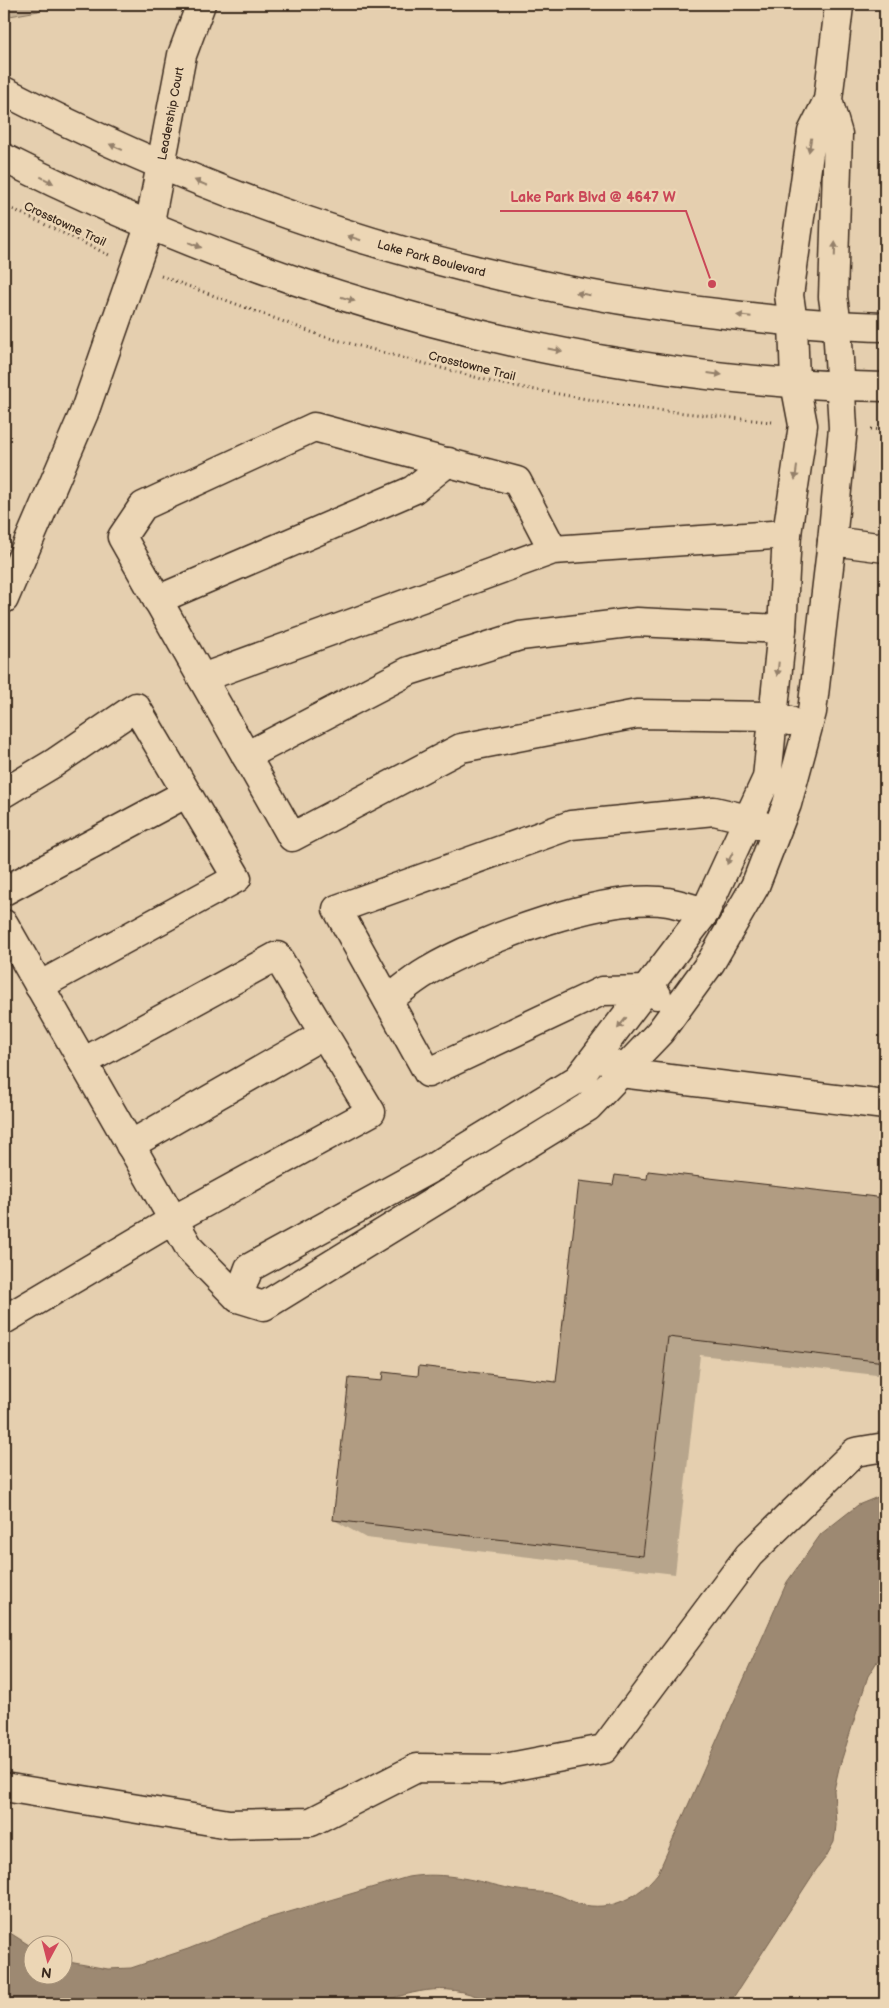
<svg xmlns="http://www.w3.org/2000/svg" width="889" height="2008" viewBox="0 0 889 2008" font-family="'Balsamiq Sans',sans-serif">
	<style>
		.green { fill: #c6b194; stroke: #806e59 }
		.water { fill: #9d8972; stroke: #766350 }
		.shadow { fill: #0003 }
		.building { fill: #b19c82; stroke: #3b2a1e }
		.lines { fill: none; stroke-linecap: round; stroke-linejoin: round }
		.minor-casing { stroke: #3b2a1e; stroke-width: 31 }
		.path { stroke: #3b2a1e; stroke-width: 3; stroke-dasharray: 1 4; stroke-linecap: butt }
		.minor { stroke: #ecd6b5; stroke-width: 28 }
		.oneway { fill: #94806a }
		.labels { text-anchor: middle; stroke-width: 5; stroke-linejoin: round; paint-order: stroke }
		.street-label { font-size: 12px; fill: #3b2a1e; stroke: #ecd6b5 }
		.leader { fill: none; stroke: #ca4758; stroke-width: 2 }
		.callout-dot { fill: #ca4758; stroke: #ecd6b5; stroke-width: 2 }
		.callout-label { font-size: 14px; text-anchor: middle; font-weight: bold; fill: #ca4758; stroke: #ecd6b5; stroke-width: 5; stroke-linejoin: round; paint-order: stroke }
	</style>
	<rect width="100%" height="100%" fill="#e5cfaf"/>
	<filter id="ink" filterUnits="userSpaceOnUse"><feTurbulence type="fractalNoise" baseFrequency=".02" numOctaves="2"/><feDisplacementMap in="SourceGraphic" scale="10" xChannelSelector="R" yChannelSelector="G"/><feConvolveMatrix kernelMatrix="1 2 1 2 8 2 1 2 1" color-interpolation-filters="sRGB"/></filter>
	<g filter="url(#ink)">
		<!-- green -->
		<path class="green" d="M4,4H50L38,11L4,17Z"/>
		<!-- water -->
		<path class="water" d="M885,1494V1649L868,1676L839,1768L834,1790L836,1825L834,1842L826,1857L816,1870L729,2004H495C446,1980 421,1990 372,2004H4V1929L32,1947V1976H62L63,1961L108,1969L131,1968L188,1949L262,1920L408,1877C445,1871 477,1881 512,1889C526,1892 540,1891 554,1894C563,1896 570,1901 579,1904C611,1912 638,1898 658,1873L787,1582L821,1534L858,1505Z"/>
		<!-- shadow -->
		<path class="shadow" d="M649,1172L885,1199V1376L700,1355L675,1574L366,1538L334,1520L383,1383L419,1377L557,1383L614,1186L648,1180Z"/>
		<!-- building -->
		<path class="building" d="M648,1171L885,1198V1362L668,1337L643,1556L333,1520L349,1378L382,1381L383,1372L418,1376L419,1366L556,1382L579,1181L613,1185L615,1175L647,1179Z"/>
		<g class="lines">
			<!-- minor casing -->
			<g class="minor-casing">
				<g id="minor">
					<path id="s1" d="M4,91C234,210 474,288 733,315C784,321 834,326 885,327"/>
					<path d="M828,100L838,134L833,297L837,325L843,428L832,541L812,712L787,804L755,886L711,962L660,1032L588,1107L264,1306L238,1298L249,1268L437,1165L578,1079L705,912L767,778L782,629L787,534L803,425L795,383L793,322L789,295L812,132L828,100L839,6"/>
					<path d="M4,158C276,295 579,382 885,387"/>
					<path d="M832,541L885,548"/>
					<path d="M553,550L517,481L314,427L143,506L122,537L202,678L553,550L787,534"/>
					<path id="s2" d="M4,599L84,413L149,227L182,55L201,4"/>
					<path d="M157,600L413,490L448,462"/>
					<path d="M202,678L292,837L461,748L637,714L773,716L790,721"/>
					<path d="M246,756L409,671L520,636L637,622L782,629"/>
					<path d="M4,793L54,763L136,707L237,878L39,986"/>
					<path d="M4,891L187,793"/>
					<path d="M4,924L190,1249L238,1298"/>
					<path d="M657,995L647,990L602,991L428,1073L337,909L571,825L714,811L748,819L763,826"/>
					<path d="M388,1000C401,990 414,979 428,971C481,939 608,892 668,902C680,904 693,909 705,912"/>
					<path d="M611,1063L621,1073L885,1105"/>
					<path d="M130,1145L324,1034"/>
					<path d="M4,1320L173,1220L371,1112L277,956L83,1062"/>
					<path d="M4,1787L229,1824L311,1822L417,1768L499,1769L604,1749L749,1555L855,1452L885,1447"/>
				</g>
			</g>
			<!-- path -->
			<g class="path">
				<path d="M4,205L109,255"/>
				<path d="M161,276L322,336L497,383L637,408L772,422"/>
				<path d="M871,429L885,430"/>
			</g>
			<!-- minor -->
			<use href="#minor" class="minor"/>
		</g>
		<!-- one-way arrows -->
		<defs><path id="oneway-solid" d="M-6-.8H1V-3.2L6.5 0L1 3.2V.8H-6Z" transform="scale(1.25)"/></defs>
		<g class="oneway">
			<use href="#oneway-solid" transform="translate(810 145) rotate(100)"/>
			<use href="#oneway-solid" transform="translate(116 147) rotate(-156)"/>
			<use href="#oneway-solid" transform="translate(47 180) rotate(27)"/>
			<use href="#oneway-solid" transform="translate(201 183) rotate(-157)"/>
			<use href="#oneway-solid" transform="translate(354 238) rotate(-162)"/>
			<use href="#oneway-solid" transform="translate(195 245) rotate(22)"/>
			<use href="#oneway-solid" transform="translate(835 249) rotate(-88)"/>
			<use href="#oneway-solid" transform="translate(583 294) rotate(-170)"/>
			<use href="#oneway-solid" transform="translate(348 299) rotate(18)"/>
			<use href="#oneway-solid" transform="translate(744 316) rotate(-174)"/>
			<use href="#oneway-solid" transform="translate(555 350) rotate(11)"/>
			<use href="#oneway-solid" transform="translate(715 374) rotate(7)"/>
			<use href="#oneway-solid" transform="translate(796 473) rotate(98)"/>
			<use href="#oneway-solid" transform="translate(778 669) rotate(96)"/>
			<use href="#oneway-solid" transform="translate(730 858) rotate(115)"/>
			<use href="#oneway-solid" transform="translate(622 1023) rotate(128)"/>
		</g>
	</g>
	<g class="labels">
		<!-- street labels -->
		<g class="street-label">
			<text dy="4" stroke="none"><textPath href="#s2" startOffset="515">Leadership Court</textPath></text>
			<text transform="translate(65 224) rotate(25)" y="4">Crosstowne Trail</text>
			<text dy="4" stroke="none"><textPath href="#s1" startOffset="460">Lake Park Boulevard</textPath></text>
			<text transform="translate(472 366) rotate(14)" y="4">Crosstowne Trail</text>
		</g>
	</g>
	<!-- callouts -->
	<path class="leader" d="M712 284L686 211H500"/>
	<circle class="callout-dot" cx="712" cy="284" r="5"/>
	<g class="callout-label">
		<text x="593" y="202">Lake Park Blvd @ 4647 W</text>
	</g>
	<!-- margin -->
	<rect width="889" height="2008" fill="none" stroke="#ecd6b5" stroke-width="20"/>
	<rect x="10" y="10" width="869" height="1988" fill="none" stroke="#3b2a1e" stroke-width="2" filter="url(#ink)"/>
	<!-- north arrow -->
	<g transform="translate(48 1960) rotate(187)"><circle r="24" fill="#ecd6b5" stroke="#a59179"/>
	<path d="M0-4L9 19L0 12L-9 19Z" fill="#d1495b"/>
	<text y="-8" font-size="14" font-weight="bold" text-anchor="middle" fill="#3b2a1e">N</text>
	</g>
</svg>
